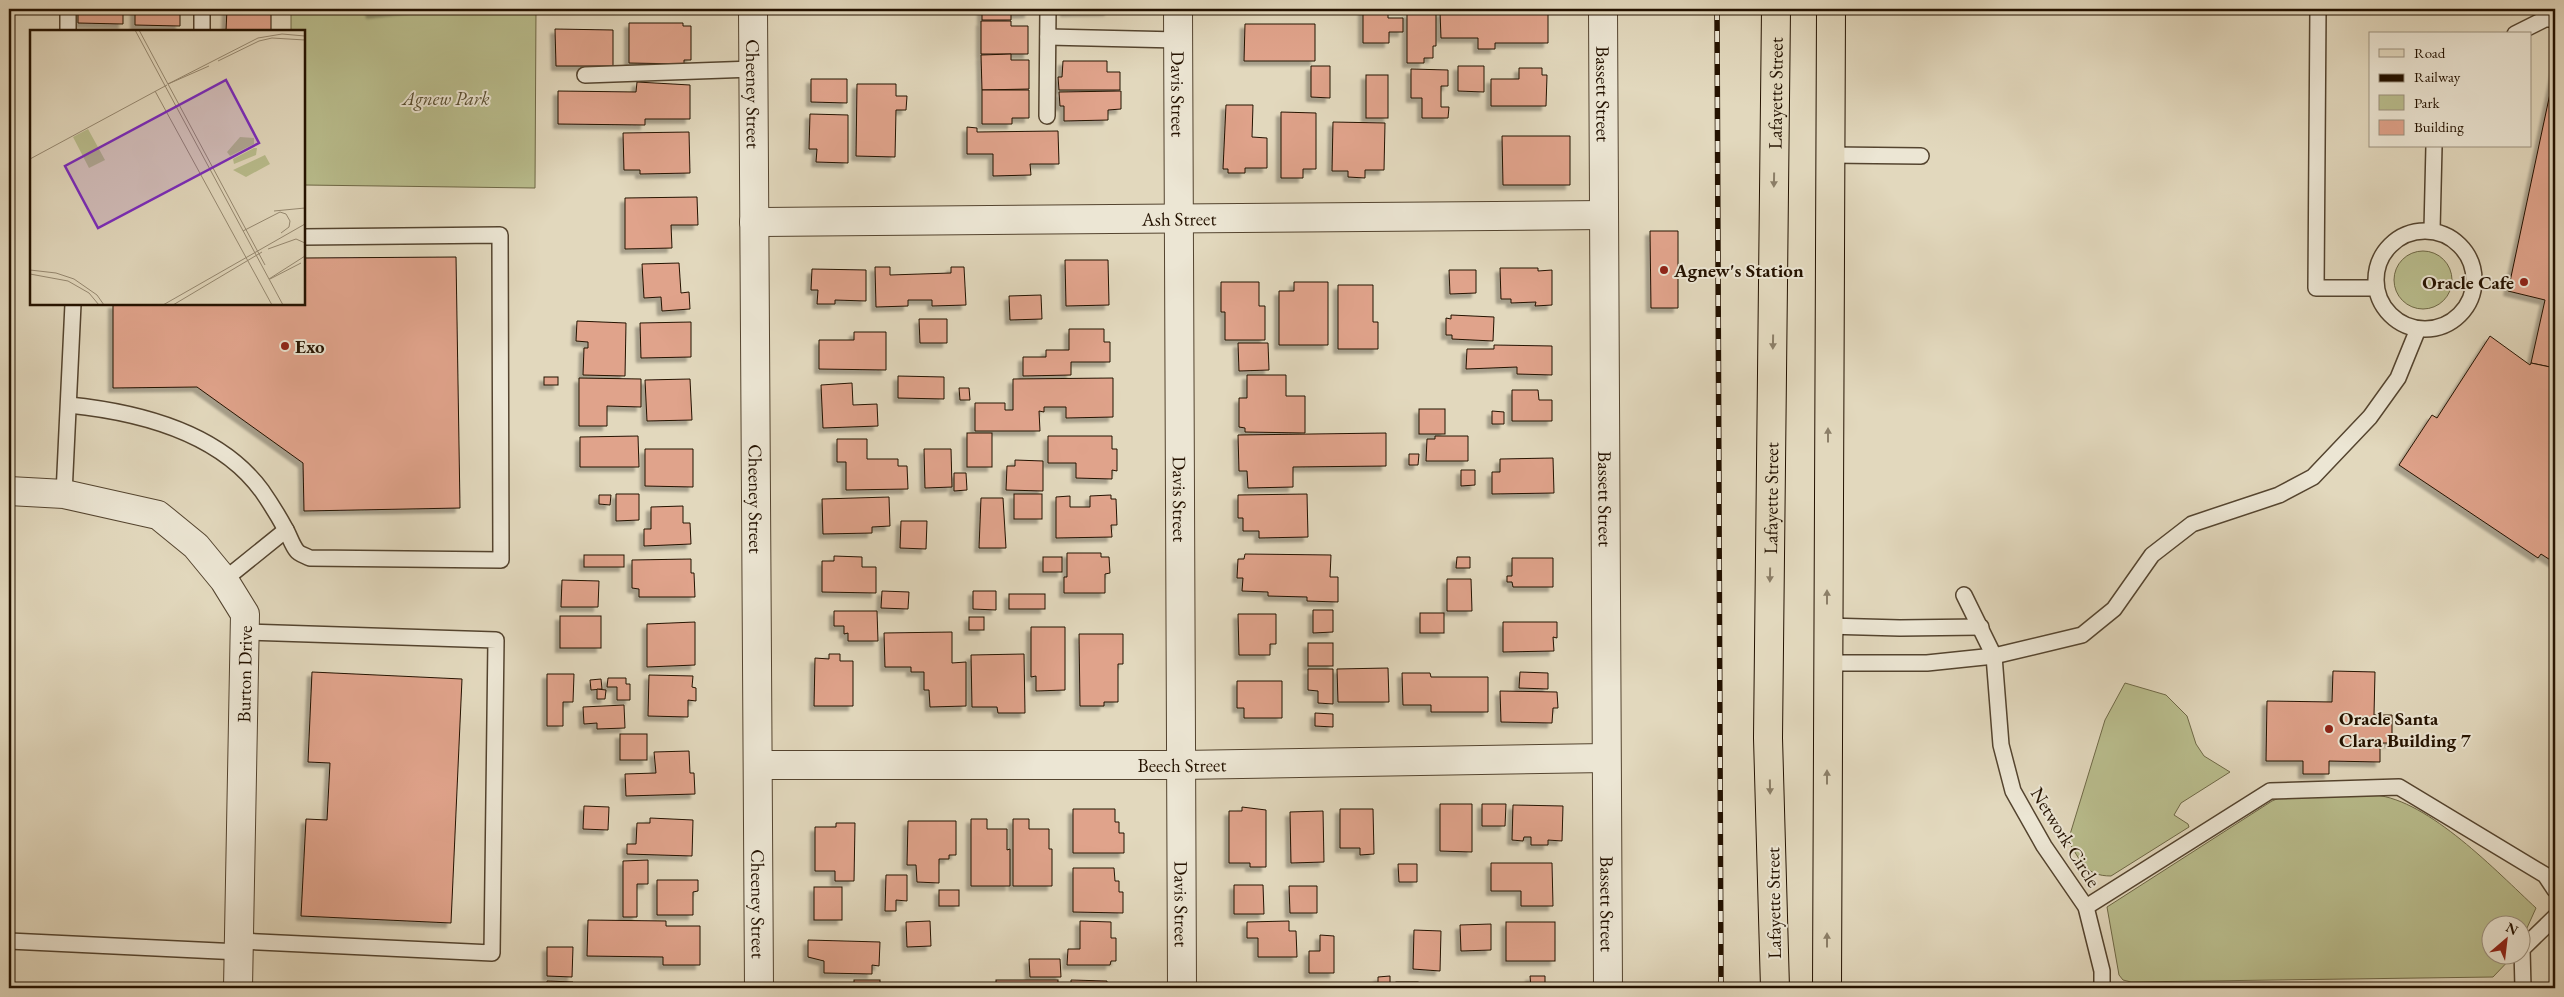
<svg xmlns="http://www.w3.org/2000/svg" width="2564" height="997" viewBox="0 0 2564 997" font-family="'EB Garamond',serif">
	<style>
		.green { fill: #b9bd8d; stroke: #6e6846 }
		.building { fill: #e0a38b; stroke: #241200; filter: url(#shadow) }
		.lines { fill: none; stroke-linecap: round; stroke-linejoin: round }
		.service-casing { stroke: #54442f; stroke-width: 18 }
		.minor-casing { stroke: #54442f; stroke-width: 30 }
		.tertiary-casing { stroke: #54442f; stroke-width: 30 }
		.primary-casing { stroke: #241200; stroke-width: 30 }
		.service { stroke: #ece6d4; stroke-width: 15 }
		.minor { stroke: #ece6d4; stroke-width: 28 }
		.tertiary { stroke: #ece6d4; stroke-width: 28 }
		.primary { stroke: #e2d8bd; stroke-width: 28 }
		.rail-casing { stroke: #241200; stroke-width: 5.5 }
		.rail { stroke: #ece6d4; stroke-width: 4; stroke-dasharray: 11; stroke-linecap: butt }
		.oneway { fill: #8c7f68 }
		.poi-dot { fill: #8f2418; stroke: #ece6d4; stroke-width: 2 }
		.labels { text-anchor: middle; stroke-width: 4; stroke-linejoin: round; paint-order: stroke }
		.street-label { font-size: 19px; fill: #241200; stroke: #ece6d4 }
		.park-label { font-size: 19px; font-style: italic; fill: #584e31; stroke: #ece6d4 }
		.poi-label { font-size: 19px; font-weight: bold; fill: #241200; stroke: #ece6d4; text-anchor: start }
		.inset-road { fill: none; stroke: #968971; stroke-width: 1 }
		.view { fill: #7b2cbf; fill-opacity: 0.15; stroke: #7b2cbf; stroke-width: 2.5 }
		.inset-edge { fill: none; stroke: #241200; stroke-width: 2.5 }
	</style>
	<defs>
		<filter id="shadow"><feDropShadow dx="-4.5" dy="4.5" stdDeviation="1" flood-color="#0004"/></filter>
	</defs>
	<rect width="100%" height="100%" fill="#e2d8bd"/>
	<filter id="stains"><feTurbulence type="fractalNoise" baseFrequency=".004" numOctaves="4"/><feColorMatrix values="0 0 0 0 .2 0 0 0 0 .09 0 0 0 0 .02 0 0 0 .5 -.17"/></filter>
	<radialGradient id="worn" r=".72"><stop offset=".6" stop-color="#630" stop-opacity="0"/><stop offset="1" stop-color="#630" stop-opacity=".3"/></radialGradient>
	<!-- green -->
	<g class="green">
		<path d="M291,9H536L535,188L304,185V31H291Z"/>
		<circle cx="2423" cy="280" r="29"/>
		<path d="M2125,683L2166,695L2187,716L2196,744L2204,756L2230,772L2181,803L2174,815L2188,824L2189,827L2111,876C2085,876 2081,861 2068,841L2105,720Z"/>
		<path d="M2375,795C2429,800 2497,872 2536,908L2522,939V924H2492V954L2514,955L2493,977L2131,982L2123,980L2119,975L2107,907L2272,801L2284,796Z"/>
	</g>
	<!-- building -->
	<g class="building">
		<path d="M78,9H123V24L78,23Z"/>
		<path d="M135,9H180V26L135,25Z"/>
		<path d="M227,9H271V31H226Z"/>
		<path d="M370,9H413L371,14Z"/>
		<path d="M982,9H1029V13L1011,14V20H982Z"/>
		<path d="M1065,9H1109V11L1065,12Z"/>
		<path d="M1363,9H1388V18H1403V32H1389V43H1363Z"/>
		<path d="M1440,12H1548V43H1495V49H1478V38H1441Z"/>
		<path d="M1407,13H1436V46H1433V58H1424V63H1407Z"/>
		<path d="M981,21H1011V26H1028V54H981Z"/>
		<path d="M629,23H683V26H691V60H684V64L629,63Z"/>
		<path d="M1245,24H1315V61H1244Z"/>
		<path d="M555,29L613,30V66H556Z"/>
		<path d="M1011,54V60H1029V89L982,90L981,55Z"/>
		<path d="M1063,61H1107V72H1120V90H1059L1058,77H1062Z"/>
		<path d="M1311,66H1330V98L1311,97Z"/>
		<path d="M1458,66H1484V92L1458,91Z"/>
		<path d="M1519,68H1542V75H1547L1546,106H1491V79H1519Z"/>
		<path d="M1411,69L1448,70V86H1441V107H1449L1448,118H1422V98H1411Z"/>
		<path d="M2555,70V368L2531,363L2545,300L2508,291Z"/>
		<rect x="1366" y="75" width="22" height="43"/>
		<path d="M811,79H847V103L811,102Z"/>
		<path d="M637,82L690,85V119H645V125L558,124V91L636,92Z"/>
		<path d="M857,84H896V96H907L906,110H896L895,157L856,156Z"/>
		<path d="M982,90H1029V118H1012V124H982Z"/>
		<path d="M1121,91V109L1108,110V120L1064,121V106H1060L1059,92Z"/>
		<path d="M1226,105H1253L1252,137L1267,138V168H1245V173H1228V169H1223Z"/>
		<path d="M1281,112L1316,113V169H1303V178H1281Z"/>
		<path d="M810,114L848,115V163L816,162L817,149H809Z"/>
		<path d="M1333,122L1385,123L1384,170H1365V178L1348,177V171H1332Z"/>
		<path d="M967,127L977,128V132L1058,131L1059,164H1030L1031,175L993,176V154H967Z"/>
		<path d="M689,132L690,173L640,174V170H624L623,133Z"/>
		<path d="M1502,136H1570V185H1503Z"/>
		<path d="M697,197L698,225H671L672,248L625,249V198Z"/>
		<path d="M1650,231H1678V308H1651Z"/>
		<path d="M456,257L460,508L304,511L303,463L197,387L113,388V304H304V258Z"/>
		<path d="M1065,260H1108L1109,305L1066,306Z"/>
		<path d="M679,263L681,293L689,292L690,309L662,311L661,297L644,298L642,264Z"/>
		<path d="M875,267H890V275L951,273V267H964L966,305L932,306V300H908V306L876,307Z"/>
		<path d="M1500,268H1538V271L1552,270V305L1535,306L1536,302L1511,303V299H1501Z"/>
		<path d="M812,269L866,270V301L835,300V304H817L818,290H811Z"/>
		<path d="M1449,270H1476V293L1450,294Z"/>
		<path d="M1221,282H1259V306H1265V340H1225V312H1221Z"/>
		<path d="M1294,282H1328V345H1279V291H1294Z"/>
		<path d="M1338,285H1373V322H1378V349H1338Z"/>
		<path d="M1041,295L1042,319L1010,320L1009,296Z"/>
		<path d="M1451,315L1494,317L1493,341L1452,339V335H1446V318L1451,319Z"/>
		<path d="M919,319H947V343H920Z"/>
		<path d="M577,321L626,323L625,376L583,375L584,348H588V342L576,341Z"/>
		<path d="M691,322V357L641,358L640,323Z"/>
		<path d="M1069,329H1104V342H1110V362H1071V375L1023,376V357H1046V350H1069Z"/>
		<path d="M854,332H886V370L819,369V340H854Z"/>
		<path d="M2490,336L2530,365L2531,363L2555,368V563L2541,554L2538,558L2399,465L2432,415L2437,418Z"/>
		<path d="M1238,343H1268L1269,370L1239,371Z"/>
		<path d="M1494,345L1552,346V375L1517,374V367L1466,369L1467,349H1494Z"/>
		<path d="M1247,375H1286V396H1305V433L1245,432V428L1239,427V398H1247Z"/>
		<path d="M898,376L944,377V399L898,398Z"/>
		<rect x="544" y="377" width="14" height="8"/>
		<path d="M579,378L641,379V407L607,406V426H579Z"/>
		<path d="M1113,378V417L1066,418V407H1044V412L1039,411L1040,431H975V403H1005V410H1013V379Z"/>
		<path d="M690,379L692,420L647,421L645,380Z"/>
		<path d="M852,383L853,405L877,404L878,426L823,428L821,385Z"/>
		<path d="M959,388H969L970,400H960Z"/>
		<path d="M1512,390H1538L1539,400H1552V421H1512Z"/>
		<rect x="1419" y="409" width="26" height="25"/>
		<path d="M1492,411L1504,412V424H1492Z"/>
		<rect x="967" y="433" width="25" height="34"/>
		<path d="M1386,433V466L1293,467V487L1248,488L1247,471H1239L1238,435Z"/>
		<path d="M638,436L639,467H580V437Z"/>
		<path d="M1048,436H1112V449H1117V471L1112,470V479L1076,478V463H1048Z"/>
		<path d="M1435,436H1468V461H1426L1427,439H1435Z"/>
		<path d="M837,439H867V459H898V466H907L908,489L846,490V462H837Z"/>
		<path d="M645,449H693V487L645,486Z"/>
		<path d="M924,449H951L952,487L925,488Z"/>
		<path d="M1409,454H1419L1418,465H1409Z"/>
		<path d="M1553,458L1554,493L1492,494V472H1500V459Z"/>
		<path d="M1015,460L1043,461V491L1006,490L1007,466H1015Z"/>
		<path d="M1461,470H1475V485L1461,486Z"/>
		<path d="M954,473H966L967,490L954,491Z"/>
		<path d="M616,494H639V520L616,521Z"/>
		<rect x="1014" y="494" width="28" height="25"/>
		<path d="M1307,494L1308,537L1259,538V531H1243V518H1238V495Z"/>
		<path d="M599,495H611L610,505L599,504Z"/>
		<path d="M1111,495V499H1116L1117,525H1111L1112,537L1056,538V497L1070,496V507H1090V496Z"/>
		<path d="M889,497L890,526L872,527V533L823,534L822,499Z"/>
		<path d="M981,498H1003L1006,548H979Z"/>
		<path d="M683,506V523H690L691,544L644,546V529H651V507Z"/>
		<path d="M901,521H927L926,549L900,548Z"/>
		<path d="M1067,553H1101V557H1109L1110,573L1105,574V593H1064V577H1067Z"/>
		<path d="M1245,554L1331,555L1330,577H1338V602L1307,601V597L1268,596V592L1242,591L1243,578H1237L1238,559H1244Z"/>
		<rect x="584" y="555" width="40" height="12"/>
		<path d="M834,556L862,557V567H876V593L822,592V561H834Z"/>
		<rect x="1043" y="557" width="19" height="15"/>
		<path d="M1457,557H1470V568H1456Z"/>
		<path d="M1512,558H1553V587H1513L1512,582H1507V576H1512Z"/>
		<path d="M691,559V573H694L695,597H639V589L632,588V560Z"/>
		<path d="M1447,579H1471L1472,611H1447Z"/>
		<path d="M562,580L599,581L598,607H561Z"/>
		<path d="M882,591L909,592L908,609L881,608Z"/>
		<path d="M973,591H996V610L973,609Z"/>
		<rect x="1009" y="594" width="36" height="15"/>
		<path d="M1313,610H1333V632L1313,633Z"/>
		<path d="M834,611H877L878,641H848V633L844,634V626H834Z"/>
		<rect x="1420" y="613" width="24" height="20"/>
		<path d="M1238,614H1276V644H1270V655H1239Z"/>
		<rect x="560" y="616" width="41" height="32"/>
		<rect x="969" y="617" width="15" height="13"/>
		<path d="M695,622V665L647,667V624Z"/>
		<path d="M1503,622H1557V638L1553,637L1554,651L1503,652Z"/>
		<path d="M1031,627H1065V690L1036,691V676L1031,677Z"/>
		<path d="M952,632V663L966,662V706L930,707L929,690H924V672H911V667H885L884,633Z"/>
		<path d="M1079,634H1123V664H1118V702H1104V706H1080Z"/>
		<rect x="1308" y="643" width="25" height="23"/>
		<path d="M829,654H840V661H853V706H814L815,658L829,659Z"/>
		<path d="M1024,654L1025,713H998L997,707H972L971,655Z"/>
		<path d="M1388,668L1389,702H1338L1337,669Z"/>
		<path d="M1308,669H1333V704L1318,703V691L1308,690Z"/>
		<path d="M2333,671L2375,672L2374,715H2392V743H2380V762L2329,761V774H2303V761H2266L2267,701L2332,702Z"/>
		<path d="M312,672L462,679L451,923L301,916L306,819L327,820L330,763L308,762Z"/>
		<path d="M1520,672L1548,673V689L1519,688Z"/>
		<path d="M1402,673H1430L1431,677H1488V712H1431V705H1403Z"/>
		<path d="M547,674H574L573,702H563V726H547Z"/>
		<path d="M649,675L693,676L692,687L696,688V701L688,700V717L648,716Z"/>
		<path d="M608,678H626V684H630V700H617V687H607Z"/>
		<path d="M601,679L602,689L591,690L590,680Z"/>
		<path d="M1237,681H1282V718H1244V708H1237Z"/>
		<path d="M597,689L606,690L605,699H597Z"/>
		<path d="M1500,691L1557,692L1558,708H1553L1552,723L1501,722Z"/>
		<path d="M624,705L625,728L597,729V723L584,724L583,707Z"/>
		<path d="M1315,713L1333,714V727L1315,726Z"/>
		<rect x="620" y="734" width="27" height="26"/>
		<path d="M689,751L690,773H694L695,794L626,796L625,774L656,773L654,752Z"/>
		<path d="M1440,804H1472V852L1440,851Z"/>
		<path d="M1482,804H1506L1505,826H1482Z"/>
		<path d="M1513,805L1563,806L1562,841L1548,840V845H1531V837H1524L1523,841L1512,840Z"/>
		<path d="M584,806L609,807L608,830L583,829Z"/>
		<path d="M1242,807L1266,810V867H1250V863H1229V811H1242Z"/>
		<path d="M1073,809H1115V822H1119V833H1124V853H1073Z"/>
		<path d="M1340,809H1373L1374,854L1360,855V848H1340Z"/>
		<path d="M1323,811L1324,862L1291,863L1290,812Z"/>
		<path d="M650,818L693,820L692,856L627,854V844H636L637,823H650Z"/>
		<path d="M971,819H987V829H1007V850L1010,849V886H971Z"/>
		<path d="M1013,819H1029V829H1049V849H1052V886H1013Z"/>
		<path d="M908,821H956V855H949V859H939V883L917,882L916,865H907Z"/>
		<path d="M836,823H855L854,881H835V871H815V827H836Z"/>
		<path d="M648,860V884H637V917H623V861Z"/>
		<path d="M1491,863H1552L1553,906H1521V891H1491Z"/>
		<path d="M1398,864H1417V882H1399Z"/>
		<path d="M1073,868H1114L1115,881H1119V892H1123V913L1073,912Z"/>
		<path d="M886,875H907V901L896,900V911H885Z"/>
		<path d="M657,880H698V891L693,892V915H657Z"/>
		<path d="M1234,885H1263L1264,914H1234Z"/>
		<path d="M1289,886H1317V913H1290Z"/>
		<rect x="814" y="887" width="28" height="33"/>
		<rect x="939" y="890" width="20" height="16"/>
		<path d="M588,920L666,921V926H700V965H663V957L587,956Z"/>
		<path d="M930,921L931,946L907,947L906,922Z"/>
		<path d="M1080,921L1111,922V938H1116V961H1111L1110,965H1067L1068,949H1080Z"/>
		<path d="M1289,921V931H1296L1297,957H1258V938H1247V922Z"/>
		<rect x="1506" y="922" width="49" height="39"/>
		<path d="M1491,924V950L1461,951L1460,925Z"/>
		<path d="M1414,930L1441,931L1440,971L1413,969Z"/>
		<path d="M1320,935L1334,936V973H1309V951H1320Z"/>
		<path d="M808,940L880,942L879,966L872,965V974L824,973V961L808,957Z"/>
		<path d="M547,947H573L572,977L547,976Z"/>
		<path d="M1029,959H1060L1061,977H1030Z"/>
		<path d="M1390,976V988H1378V977Z"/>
		<path d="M1530,976H1545V988H1531Z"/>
		<rect x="854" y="980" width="26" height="8"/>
		<rect x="996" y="980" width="62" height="8"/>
		<path d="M1071,980L1107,981V988H1071Z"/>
		<path d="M547,981L573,982V988H547Z"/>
		<rect x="1396" y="982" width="22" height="6"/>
	</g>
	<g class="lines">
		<!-- service casing -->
		<g class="service-casing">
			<g id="service">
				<path d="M202,9V31"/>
				<path d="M2318,9L2316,288H2376"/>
				<path d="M68,31V9"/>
				<path d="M2515,34L2545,19H2555"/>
				<path d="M1048,37L1178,40"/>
				<path d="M585,75L753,69"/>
				<path d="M1047,116L1048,9"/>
				<path d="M1830,155L1921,156"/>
				<path d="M2432,230L2434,146"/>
				<circle cx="2425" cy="280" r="49"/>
				<path d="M69,405C138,412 219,432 262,491C271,504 279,517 286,530C290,537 292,545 297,551C299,554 306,556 310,558L501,560L500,235L304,237"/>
				<path d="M64,494L73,304"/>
				<path d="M224,580L286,530"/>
				<path d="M1964,595L1994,656L2001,745L2013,791L2044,846L2086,907L2102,971V988"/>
				<path d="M1827,626L1900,628L1981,627"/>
				<path d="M1827,663H1927L1994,656L2082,635L2114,609L2152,555L2192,524L2279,495L2313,477L2370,417L2398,378L2418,329"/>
				<path d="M2086,907L2270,791L2399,787L2545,875L2555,890"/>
				<path d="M9,941L240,952"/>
				<path d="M240,941L492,953L496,640L245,632"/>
				<path d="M2523,988L2522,949L2555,917"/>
			</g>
		</g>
		<!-- minor casing -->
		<g class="minor-casing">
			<g id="minor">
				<path id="s1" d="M753,9L759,988"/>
				<path id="s2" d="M1178,9L1182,988"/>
				<path id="s3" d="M754,222L1604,215"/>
				<path d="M9,491L64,494L158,515L196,546L224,580L245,614L238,988"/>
				<path id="s4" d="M758,765H1181L1606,758"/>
			</g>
		</g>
		<!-- tertiary casing -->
		<g class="tertiary-casing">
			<g id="tertiary">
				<path id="s5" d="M1603,9L1608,988"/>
			</g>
		</g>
		<!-- primary casing -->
		<g class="primary-casing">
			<g id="primary">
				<path id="s6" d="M1775,988L1768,738L1776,9"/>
				<path d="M1827,988L1831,9"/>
			</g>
		</g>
		<!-- service -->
		<use href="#service" class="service"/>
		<!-- minor -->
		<use href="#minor" class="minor"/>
		<!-- tertiary -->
		<use href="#tertiary" class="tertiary"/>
		<!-- primary -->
		<use href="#primary" class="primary"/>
		<!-- rail casing -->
		<g class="rail-casing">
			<path id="rail" d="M1717,9L1721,988"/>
		</g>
		<!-- rail -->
		<use href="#rail" class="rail"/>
	</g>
	<!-- one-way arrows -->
	<defs><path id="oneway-solid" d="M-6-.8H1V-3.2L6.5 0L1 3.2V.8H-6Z" transform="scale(1.25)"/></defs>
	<g class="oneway">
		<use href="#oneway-solid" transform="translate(1774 180) rotate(91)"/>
		<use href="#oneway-solid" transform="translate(1773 342) rotate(91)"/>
		<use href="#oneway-solid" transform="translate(1828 435) rotate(-90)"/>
		<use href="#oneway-solid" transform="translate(1770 575) rotate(91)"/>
		<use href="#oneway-solid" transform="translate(1827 597) rotate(-90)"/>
		<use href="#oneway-solid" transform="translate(1827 777) rotate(-90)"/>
		<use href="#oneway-solid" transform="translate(1770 787) rotate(89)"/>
		<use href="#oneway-solid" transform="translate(1827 940) rotate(-90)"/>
	</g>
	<!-- markers -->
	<g class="poi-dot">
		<circle cx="1664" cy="270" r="5"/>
		<circle cx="2524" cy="282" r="5"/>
		<circle cx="285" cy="346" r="5"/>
		<circle cx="2329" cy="729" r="5"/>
	</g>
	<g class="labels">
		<!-- street labels -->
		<g class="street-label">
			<text dy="7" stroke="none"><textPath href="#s1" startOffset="85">Cheeney Street</textPath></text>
			<text dy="7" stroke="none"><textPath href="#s2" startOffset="85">Davis Street</textPath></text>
			<text dy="7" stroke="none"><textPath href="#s5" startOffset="85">Bassett Street</textPath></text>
			<text dy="7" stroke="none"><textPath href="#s6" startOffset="895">Lafayette Street</textPath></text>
			<text dy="7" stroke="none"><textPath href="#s3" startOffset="425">Ash Street</textPath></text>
			<text dy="7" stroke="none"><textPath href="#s1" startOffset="490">Cheeney Street</textPath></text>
			<text dy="7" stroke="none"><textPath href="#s2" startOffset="490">Davis Street</textPath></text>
			<text dy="7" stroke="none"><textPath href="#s5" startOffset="490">Bassett Street</textPath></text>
			<text dy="7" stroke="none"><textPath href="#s6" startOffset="490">Lafayette Street</textPath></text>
			<text transform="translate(244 674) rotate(-89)" y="7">Burton Drive</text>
			<text dy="7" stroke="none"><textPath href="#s4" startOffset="424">Beech Street</textPath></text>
			<text transform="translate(2066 837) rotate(58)" y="7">Network Circle</text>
			<text dy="7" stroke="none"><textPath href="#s1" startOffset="895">Cheeney Street</textPath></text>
			<text dy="7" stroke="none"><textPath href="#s2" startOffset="895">Davis Street</textPath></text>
			<text dy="7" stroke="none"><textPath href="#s5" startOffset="895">Bassett Street</textPath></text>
			<text transform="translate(1773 903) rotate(-91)" y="7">Lafayette Street</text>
		</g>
		<!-- park labels -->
		<g class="park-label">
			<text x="446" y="105">Agnew Park</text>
		</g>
		<!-- poi labels -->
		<g class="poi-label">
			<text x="1674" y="277">Agnew's Station</text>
			<text x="2514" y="289" text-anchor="end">Oracle Cafe</text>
			<text x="295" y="353">Exo</text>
			<text x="2339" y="725">Oracle Santa<tspan x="2339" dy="22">Clara Building 7</tspan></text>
		</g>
	</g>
	<!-- overview -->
	<g transform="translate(30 30)">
		<rect width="275" height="275" fill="#e2d8bd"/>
		<path d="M58,99L75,130L59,138L43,107ZM210,107L224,108V114L200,126L197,122ZM224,118H227L226,125L204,134L203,129ZM235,125L240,134L216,147L203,140Z" fill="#b9bd8d"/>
		<path class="inset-road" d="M105,0L253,275M109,0L235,235M188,31L229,11L242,8L275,10M138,54L228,8L252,4L275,6M138,54L179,36M125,61L242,275M0,129L137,55M244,181L275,178M213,201L250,182L256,184L260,191L259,197L251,203M238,219L266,209L275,213M0,240L26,243L44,249L67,265L74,275M0,244L38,251L59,263L69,275M239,249L275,226M240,249L271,233M133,275L275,194M143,275L232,222"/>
		<path class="view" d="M196,50L229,113L68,198L35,136Z"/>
		<rect width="275" height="275" class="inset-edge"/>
	</g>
	<!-- margin -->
	<rect width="2564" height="997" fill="none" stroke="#e2d8bd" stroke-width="30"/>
	<rect x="10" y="10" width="2544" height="977" fill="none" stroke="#241200" stroke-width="2.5"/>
	<rect x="15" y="15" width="2534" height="967" fill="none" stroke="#241200"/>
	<!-- legend -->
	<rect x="2369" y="32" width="162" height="115" fill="#ece6d4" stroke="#9c917f"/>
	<rect x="2379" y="49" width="25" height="8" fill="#e2d8bd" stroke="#9c917f"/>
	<text x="2414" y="58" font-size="15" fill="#241200">Road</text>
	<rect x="2379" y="74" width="25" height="8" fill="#241200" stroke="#9c917f"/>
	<text x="2414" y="82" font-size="15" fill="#241200">Railway</text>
	<rect x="2379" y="95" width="25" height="15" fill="#b9bd8d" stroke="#9c917f"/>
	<text x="2414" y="108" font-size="15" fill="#241200">Park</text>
	<rect x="2379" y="120" width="25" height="15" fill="#e0a38b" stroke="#9c917f"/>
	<text x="2414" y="132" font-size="15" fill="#241200">Building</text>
	<!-- north arrow -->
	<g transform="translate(2506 940) rotate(28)"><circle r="24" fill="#ece6d4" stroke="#9c917f"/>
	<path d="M0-4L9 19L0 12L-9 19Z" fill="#8f2418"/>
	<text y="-8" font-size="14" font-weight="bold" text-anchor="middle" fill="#241200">N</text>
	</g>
	<rect width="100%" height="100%" filter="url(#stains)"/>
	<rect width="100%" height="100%" fill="url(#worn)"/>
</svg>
